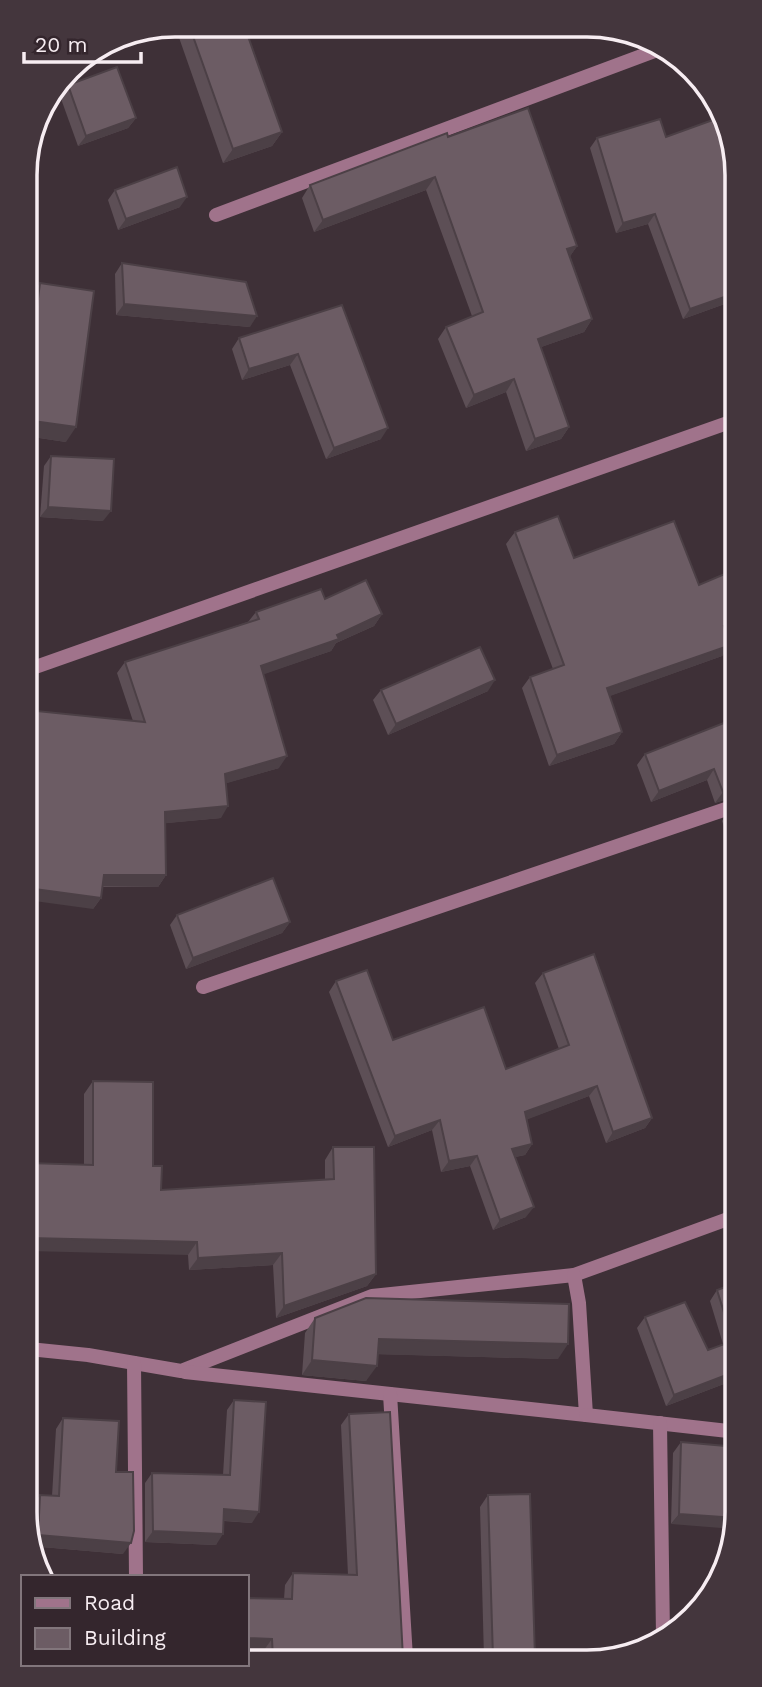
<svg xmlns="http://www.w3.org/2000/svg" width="762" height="1687" viewBox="0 0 762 1687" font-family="'Work Sans',sans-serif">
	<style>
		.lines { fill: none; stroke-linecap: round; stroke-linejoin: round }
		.minor { stroke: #a0738b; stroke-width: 14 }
		.wall { fill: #5d4f56 }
		.shaded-wall { fill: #4c4046 }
		.building { fill: #6c5c64; stroke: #4c4046; stroke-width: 2 }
		.rim { fill: none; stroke: #f7edf2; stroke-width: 3.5 }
	</style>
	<rect width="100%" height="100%" fill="#3e3037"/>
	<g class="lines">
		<!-- minor -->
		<g class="minor">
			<path d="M216,215L660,49"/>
			<path d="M27,670L733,421"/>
			<path d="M203,987L735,806"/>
			<path d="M29,1349L88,1355L181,1371L372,1296L574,1275L736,1216"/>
			<path d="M134,1363L136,1577"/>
			<path d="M185,1372L586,1415L579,1303L574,1275"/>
			<path d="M390,1394L406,1658"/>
			<path d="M586,1415L737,1432"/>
			<path d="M660,1423L663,1635"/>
		</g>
	</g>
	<!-- wall -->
	<g class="wall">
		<path d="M180,25H244L282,132L272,146L223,163L176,29Z"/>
		<path d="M68,85L136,118L128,128L78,146L60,96Z"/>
		<path d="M732,135L733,301L683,319L648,224L616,233L590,148L597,138Z"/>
		<path d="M448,137L577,246L570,256L592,319L584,332L541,347L569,427L561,439L526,451L506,392L466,408L438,339L446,327L472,316L426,190L314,232L302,198L310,185Z"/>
		<path d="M115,190L180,207L118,230L108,200Z"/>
		<path d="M122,263L250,327L116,315L115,274Z"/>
		<path d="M40,283L66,442L26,436L25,327L29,298Z"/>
		<path d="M342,305L381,439L326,459L290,365L242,380L232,349L239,338Z"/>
		<path d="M51,456L103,521L40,517L44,466Z"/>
		<path d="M515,532L574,558L699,585L726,633L731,645L722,656L609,696L622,732L614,744L549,766L522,688L530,677L553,669L506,544Z"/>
		<path d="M325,599L382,614L374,626L336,643L331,651L263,674L279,768L226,783L221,818L166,823V875L158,887H102L101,898L93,909L133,721L117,673L125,662L248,622L256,612Z"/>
		<path d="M381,690L488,691L388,735L373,700Z"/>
		<path d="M734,719L735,797H733L715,803L707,780L651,802L637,765L645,754Z"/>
		<path d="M735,808V858L722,821L729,810Z"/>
		<path d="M177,915L290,922L282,933L186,969L170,925Z"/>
		<path d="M543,973L652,1118L645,1128L606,1143L589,1096L527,1119L532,1144L525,1155L515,1157L526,1217L493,1230L470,1166L441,1172L432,1130L388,1147L329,992L336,981L393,1040L506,1069L559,1049L535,983Z"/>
		<path d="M93,1081L153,1166L161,1190L325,1180V1160L333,1147L376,1274L367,1286L276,1318L273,1265L189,1270L188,1255L84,1164V1094Z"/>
		<path d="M736,1283L737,1379L666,1406L637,1328L645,1317L708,1350L723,1344L710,1301L717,1290Z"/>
		<path d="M315,1318L558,1359L378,1354L366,1381L302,1375L305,1333Z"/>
		<path d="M234,1400L252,1523L224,1521L216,1545L145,1542V1483L152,1473L223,1475L227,1410Z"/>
		<path d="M349,1414L403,1658L264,1659V1650H247V1598L284,1599L285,1585L293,1573L348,1575L341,1425Z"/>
		<path d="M63,1418L116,1472L123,1554L30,1546L33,1505L40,1495L52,1496L56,1429Z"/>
		<path d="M681,1442L737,1447L671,1524L673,1453Z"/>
		<path d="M488,1495L535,1658H484L480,1507Z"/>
	</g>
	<!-- shaded-wall -->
	<g class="shaded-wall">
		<path d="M465,26H475L462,31Z"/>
		<path d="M136,118L128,128L78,146L86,136Z"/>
		<path d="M282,132L272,146L223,163L233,149Z"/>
		<path d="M435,177L426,190L314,232L323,220Z"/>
		<path d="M187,197L180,207L118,230L126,219Z"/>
		<path d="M655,214L648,224L616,233L623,223Z"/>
		<path d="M577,246L569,258L567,249Z"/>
		<path d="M733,294V301L683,319L690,309Z"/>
		<path d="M124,304L257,316L250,327L116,315Z"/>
		<path d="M592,319L584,332L530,351L538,339Z"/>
		<path d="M298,354L290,365L242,380L249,369Z"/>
		<path d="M514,379L506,392L466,408L474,395Z"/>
		<path d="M26,420L76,427L66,442L26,436Z"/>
		<path d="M569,427L561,439L526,451L535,439Z"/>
		<path d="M388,428L381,439L326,459L334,448Z"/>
		<path d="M48,507L111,511L103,521L40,517Z"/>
		<path d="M382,614L374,626L336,643L331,651L253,678L261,666L337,635Z"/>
		<path d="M734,622V629L716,638L724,626Z"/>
		<path d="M731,645L722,656L599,700L607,688Z"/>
		<path d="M495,680L488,691L388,735L396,724Z"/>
		<path d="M622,732L614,744L549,766L557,755Z"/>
		<path d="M287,756L279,768L217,786L225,774Z"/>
		<path d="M714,769L707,780L651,802L659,791Z"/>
		<path d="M735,788V797H733L715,803L723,792Z"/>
		<path d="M228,806L221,818L158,824L165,812Z"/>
		<path d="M104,875H166L158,887L96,886Z"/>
		<path d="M27,888L101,898L93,909L27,900Z"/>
		<path d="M290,922L282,933L186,969L193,958Z"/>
		<path d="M597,1086L589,1096L518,1123L525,1112Z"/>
		<path d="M652,1118L645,1128L606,1143L613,1132Z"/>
		<path d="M440,1120L432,1130L388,1147L395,1136Z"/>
		<path d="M532,1144L525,1155L505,1159L512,1149Z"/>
		<path d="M477,1156L470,1166L441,1172L449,1161Z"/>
		<path d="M534,1207L526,1217L493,1230L500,1220Z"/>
		<path d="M29,1238L197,1242L188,1255L29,1251Z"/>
		<path d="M282,1253L273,1265L189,1270L198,1258Z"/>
		<path d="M376,1274L367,1286L276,1318L284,1306Z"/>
		<path d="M379,1339L568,1344L558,1359L368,1354Z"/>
		<path d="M312,1360L377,1366L366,1381L302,1375Z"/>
		<path d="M737,1371V1379L666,1406L674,1395Z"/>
		<path d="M224,1509L259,1512L252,1523L216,1520Z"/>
		<path d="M679,1514L737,1518V1523L734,1529L671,1524Z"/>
		<path d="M153,1531L223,1534L216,1545L145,1542Z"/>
		<path d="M38,1535L131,1543L123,1554L30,1546Z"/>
		<path d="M247,1638L272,1639L264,1650H247Z"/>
	</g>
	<!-- building -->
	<g class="building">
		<path d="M189,25H244L282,132L233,149Z"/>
		<path d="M117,67L136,118L86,136L68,85Z"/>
		<path d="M528,108L577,246L567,249L592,319L538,339L569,427L535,439L514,379L474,395L446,327L483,312L435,177L323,220L310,185L447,133L448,137Z"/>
		<path d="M721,117L732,135L733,294L690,309L655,214L623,223L597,138L660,119L666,137Z"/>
		<path d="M177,167L187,197L126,219L115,190Z"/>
		<path d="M122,263L246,282L257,316L124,304Z"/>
		<path d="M40,283L94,291L76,427L26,420V390Z"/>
		<path d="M342,305L388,428L334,448L298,354L249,369L239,338Z"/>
		<path d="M51,456L114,459L111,511L48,507Z"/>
		<path d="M558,516L574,558L674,521L699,585L734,570V622L724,626L731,645L607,688L622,732L557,755L530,677L564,665L515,532Z"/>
		<path d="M366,580L382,614L337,635L339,639L261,666L287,756L225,774L228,806L165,812L166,875H104L101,898L27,888V710L145,722L125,662L259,619L256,612L321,589L325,599Z"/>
		<path d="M480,647L495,680L396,724L381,690Z"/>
		<path d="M734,719L735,788L723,792L714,769L659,791L645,754Z"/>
		<path d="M735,808V826L729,810Z"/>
		<path d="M273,878L290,922L193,958L177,915Z"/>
		<path d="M594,954L652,1118L613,1132L597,1086L525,1112L532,1144L512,1149L534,1207L500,1220L477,1156L449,1161L440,1120L395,1136L336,981L367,970L393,1040L484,1007L506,1069L569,1045L543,973Z"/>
		<path d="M93,1081L153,1082V1166H162L161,1190L334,1179L333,1147H374L376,1274L284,1306L282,1253L198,1258L197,1242L29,1238L28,1163L93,1165Z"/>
		<path d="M736,1283L737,1371L674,1395L645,1317L685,1302L708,1350L733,1341L717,1290Z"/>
		<path d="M366,1298L569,1304L568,1344L379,1339L377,1366L312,1360L315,1318Z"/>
		<path d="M234,1400L266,1402L259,1512L224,1509L223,1534L153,1531L152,1473L230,1475Z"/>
		<path d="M390,1412L403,1658L273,1659L272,1639L247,1638V1598L292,1599L293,1573L357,1575L349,1414Z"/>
		<path d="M63,1418L119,1421L116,1472H133L134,1531L131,1543L38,1535L40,1495L59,1496Z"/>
		<path d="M681,1442L737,1447V1518L679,1514Z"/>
		<path d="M530,1494L535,1658H493L488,1495Z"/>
	</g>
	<!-- crop -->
	<path d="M0 0H762V1687H0ZM175 37H587A138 138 0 0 1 725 175V1512A138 138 0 0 1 587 1650H175A138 138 0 0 1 37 1512V175A138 138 0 0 1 175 37Z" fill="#44363d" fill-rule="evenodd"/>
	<path class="rim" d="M175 37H587A138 138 0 0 1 725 175V1512A138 138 0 0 1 587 1650H175A138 138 0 0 1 37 1512V175A138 138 0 0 1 175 37Z"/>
	<!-- legend -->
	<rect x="21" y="1575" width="228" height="91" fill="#34262d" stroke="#82767c" stroke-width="2"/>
	<rect x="35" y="1598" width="35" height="10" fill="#a0738b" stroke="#82767c" stroke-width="2"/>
	<text x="84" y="1610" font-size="21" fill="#f7edf2">Road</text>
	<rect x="35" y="1628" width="35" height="21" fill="#6c5c64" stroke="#82767c" stroke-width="2"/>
	<text x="84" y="1645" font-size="21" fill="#f7edf2">Building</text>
	<!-- scale -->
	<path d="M24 52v10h117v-10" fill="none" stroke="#f7edf2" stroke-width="3.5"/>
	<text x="35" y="52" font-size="21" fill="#f7edf2" stroke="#34262d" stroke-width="5" paint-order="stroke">20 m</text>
</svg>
